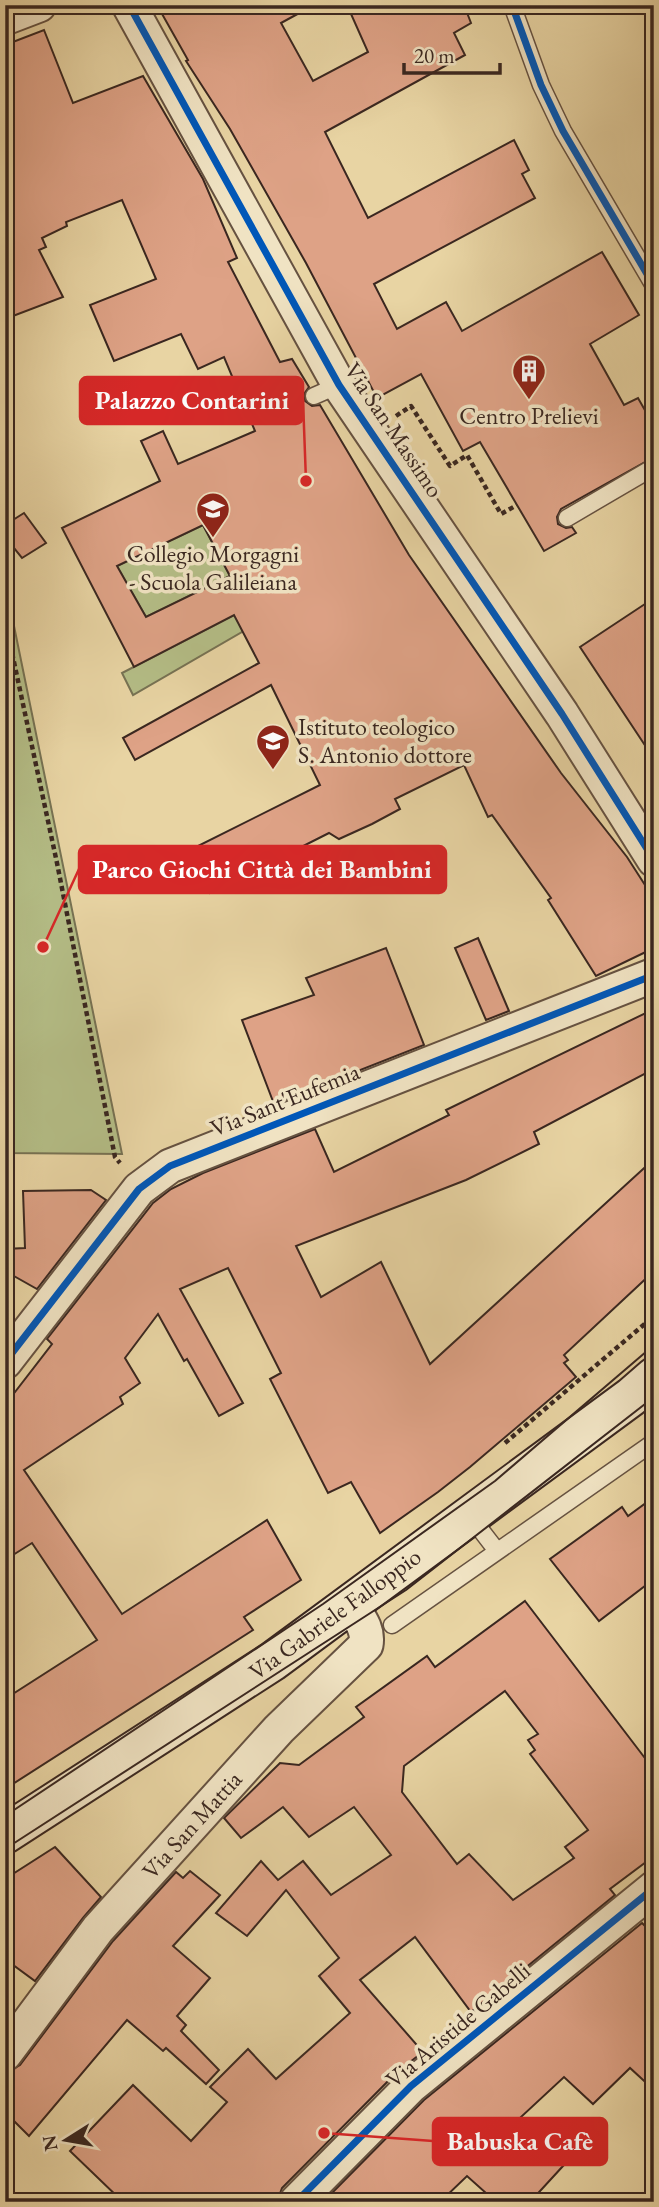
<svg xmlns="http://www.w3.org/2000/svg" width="659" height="2207" viewBox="0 0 659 2207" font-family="'EB Garamond',serif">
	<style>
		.green { fill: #b4bd86; stroke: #777253; stroke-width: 2 }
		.building { fill: #dea286; stroke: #3a2720; stroke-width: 2; fill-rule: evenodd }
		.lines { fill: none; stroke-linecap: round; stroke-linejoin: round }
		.lane-casing { stroke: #665241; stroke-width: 19 }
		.street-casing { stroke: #665241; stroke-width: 37 }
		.secondary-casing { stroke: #3a2720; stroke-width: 42 }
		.path { stroke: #3a2720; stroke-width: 4.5; stroke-dasharray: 5 3.5; stroke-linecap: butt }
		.lane { stroke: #f0e3c3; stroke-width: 16 }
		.street { stroke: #f0e3c3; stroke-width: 33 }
		.secondary { stroke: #f0e3c3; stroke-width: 38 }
		.tram { stroke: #3a2720; stroke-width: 2 }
		.cycleway-casing { stroke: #f0e3c3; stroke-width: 11 }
		.cycleway { stroke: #0057b8; stroke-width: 7 }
		.labels { text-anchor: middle; stroke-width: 7; stroke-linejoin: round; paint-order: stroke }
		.poi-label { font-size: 24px; fill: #3a2720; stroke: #f0e3c3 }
		.street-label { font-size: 24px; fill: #3a2720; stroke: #f0e3c3 }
		.leader { fill: none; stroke: #d62828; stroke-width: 2.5 }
		.callout-dot { fill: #d62828; stroke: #f0e3c3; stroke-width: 2.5 }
		.callout { fill: #d62828; stroke: #d62828; stroke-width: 2.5 }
		.callout-label { font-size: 26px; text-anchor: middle; font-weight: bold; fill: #fff }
	</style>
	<rect width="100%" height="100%" fill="#e8d4a3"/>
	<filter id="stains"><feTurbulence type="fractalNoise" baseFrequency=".00286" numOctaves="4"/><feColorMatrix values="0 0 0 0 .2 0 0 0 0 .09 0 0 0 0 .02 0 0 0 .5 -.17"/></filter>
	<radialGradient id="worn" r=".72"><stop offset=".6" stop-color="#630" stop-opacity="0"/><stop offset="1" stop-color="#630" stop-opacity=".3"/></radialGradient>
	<!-- green -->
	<g class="green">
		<path d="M203,525L230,576L146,617L117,566Z"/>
		<path d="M5,582L122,1154L5,1153Z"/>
		<path d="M271,596H304L133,695L122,673Z"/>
	</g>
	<!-- building -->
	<g class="building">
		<path d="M157,5H314L281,23L313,81L368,52L347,5H464L471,23L454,33L465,55L325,132L368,218L514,140L529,170L522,174L535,198L374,284L397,329L446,302L462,331L602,252L639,315L590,344L624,405L638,398L654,426V457L561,509L557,517L558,524L566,528L572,527L576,533L544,551L480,442L463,451L421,374L377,398L306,263L230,129L186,61L188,60Z"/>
		<path d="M44,30L73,103L143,76L203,179L237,258L228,262L280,362L292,359L309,387L304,394L305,401L312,406L320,405L409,555L561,773L627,857L654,899V948L596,976L548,900L551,898L492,815L488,817L464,765L395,799L400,809L372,824L339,839L329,833L210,893L188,851L320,785L271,685L135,760L123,738L259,663L234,615L134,667L62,528L160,481L141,441L163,431L178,464L255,431L224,357L198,369L181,334L114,361L90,305L156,279L122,200L66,222L67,226L42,238L46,247L39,250L63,297L5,319V45ZM203,525L230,576L146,617L117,566Z"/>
		<path d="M24,513L46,543L22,558L5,537V525Z"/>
		<path d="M654,598V759L580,647Z"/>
		<path d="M478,938L509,1011L486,1020L455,948Z"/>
		<path d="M386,948L424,1045L274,1104L242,1020L314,995L306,978Z"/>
		<path d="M654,1009V1069L534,1132L539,1144L466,1180L296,1246L321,1297L381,1262L430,1364L654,1159V1271L564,1355L568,1360L564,1363L576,1377L470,1467L438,1492L380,1533L351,1482L328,1493L270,1379L281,1373L228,1268L180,1289L243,1403L219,1416L187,1359L184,1361L158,1314L125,1358L140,1383L120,1397L123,1404L24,1470L122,1614L267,1520L301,1580L244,1617L253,1630L5,1789V1699L97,1640L32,1543L5,1560V1405L52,1344L47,1339L153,1203L171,1189L203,1173L315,1129L334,1172L449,1115L446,1110Z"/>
		<path d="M91,1190L106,1200L37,1289L5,1271V1249L25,1248L23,1191Z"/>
		<path d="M654,1497V1579L599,1621L550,1559L622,1507L628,1516Z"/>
		<path d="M525,1601L654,1770V1856L610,1889L615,1895L471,2012L415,1937L360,1980L423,2052L397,2072L282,2188L277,2202H123L70,2151L133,2085L191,2141L227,2102L210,2087L248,2049L276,2079L350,2013L319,1976L339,1958L286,1890L247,1936L216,1913L261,1861L278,1880L303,1861L331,1895L391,1855L354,1807L309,1837L283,1807L241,1838L224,1818L280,1763L299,1765L364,1717L356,1707L427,1656L435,1667ZM505,1691L538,1734L528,1740L535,1750L530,1754L588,1830L565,1847L574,1858L513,1900L469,1854L457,1864L402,1792L404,1766Z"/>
		<path d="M55,1847L101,1897L83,1918L35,1981L5,1959V1879Z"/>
		<path d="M190,1871L220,1895L173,1946L210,1978L177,2016L186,2025L181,2031L219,2070L206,2084L166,2048L163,2051L127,2020L29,2136L5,2112V2077L8,2072L20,2065L113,1941L176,1872L183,1878Z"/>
		<path d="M642,1923L654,1935V2090L630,2068L593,2104L564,2077L508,2129L535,2143L563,2166L530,2202H496L467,2176L440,2202H323L424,2100Z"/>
	</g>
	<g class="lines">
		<!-- lane casing -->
		<g class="lane-casing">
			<g id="lane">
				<path d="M512,5L541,85L563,131L654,286"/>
				<path d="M314,396L339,385"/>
				<path d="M567,518L654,467"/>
				<path d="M470,1516L497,1551"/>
				<path d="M392,1625L654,1442"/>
			</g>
		</g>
		<!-- street casing -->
		<g class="street-casing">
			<g id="street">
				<path d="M129,5L339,385L562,714L654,860"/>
				<path d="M5,18L39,5"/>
				<path d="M5,1362L139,1189L170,1166L654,975"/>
				<path d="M5,2054L98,1929L279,1729L366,1645C369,1629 359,1618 351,1605"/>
				<path d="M296,2202L411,2086L654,1888"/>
			</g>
		</g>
		<!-- secondary casing -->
		<g class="secondary-casing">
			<path id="secondary" d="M5,1834L273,1661L631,1397L654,1377"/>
		</g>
		<!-- path -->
		<g class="path">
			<path d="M396,416L411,406L450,466L467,455L501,514L517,505"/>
			<path d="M5,620L57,863L115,1157L120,1163"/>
			<path d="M505,1443L654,1316"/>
		</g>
		<!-- lane -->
		<use href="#lane" class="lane"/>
		<!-- street -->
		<use href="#street" class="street"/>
		<!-- secondary -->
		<use href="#secondary" class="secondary"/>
		<!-- tram -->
		<g class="tram">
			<path d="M5,1816L323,1604L495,1481L654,1345"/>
			<path d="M5,1849L406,1590L654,1397"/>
		</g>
		<!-- cycleway casing -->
		<g class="cycleway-casing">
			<g id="cycleway">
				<path d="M129,5L339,385L562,714L654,860"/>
				<path d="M512,5L541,85L563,131L654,286"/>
				<path d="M5,1362L139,1189L170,1166L654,975"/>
				<path d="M296,2202L411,2086L654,1888"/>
			</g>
		</g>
		<!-- cycleway -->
		<use href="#cycleway" class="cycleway"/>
	</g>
	<!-- icons -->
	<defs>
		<g id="building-pin" transform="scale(1.75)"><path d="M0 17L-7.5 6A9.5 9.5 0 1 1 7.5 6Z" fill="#8f2418" stroke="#f0e3c3"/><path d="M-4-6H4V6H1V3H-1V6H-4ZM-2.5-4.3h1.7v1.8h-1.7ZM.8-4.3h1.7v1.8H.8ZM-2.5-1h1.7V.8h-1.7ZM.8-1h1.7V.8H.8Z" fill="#fff"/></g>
		<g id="university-pin" transform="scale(1.75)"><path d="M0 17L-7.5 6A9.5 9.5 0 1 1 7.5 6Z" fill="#8f2418" stroke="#f0e3c3"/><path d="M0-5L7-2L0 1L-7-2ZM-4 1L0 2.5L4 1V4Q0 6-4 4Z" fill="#fff"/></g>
	</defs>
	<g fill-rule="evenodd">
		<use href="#building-pin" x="529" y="371"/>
		<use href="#university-pin" x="213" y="509"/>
		<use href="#university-pin" x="273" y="741"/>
	</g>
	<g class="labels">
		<!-- poi labels -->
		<g class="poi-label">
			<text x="529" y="424">Centro Prelievi</text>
			<text x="213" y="562">Collegio Morgagni<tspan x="213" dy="28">- Scuola Galileiana</tspan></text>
			<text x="298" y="735" text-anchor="start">Istituto teologico<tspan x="298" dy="28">S. Antonio dottore</tspan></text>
		</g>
		<!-- street labels -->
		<g class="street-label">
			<text transform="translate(394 430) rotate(56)" y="8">Via San Massimo</text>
			<text transform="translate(285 1100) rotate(-22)" y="8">Via Sant'Eufemia</text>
			<text transform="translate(335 1614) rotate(-36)" y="8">Via Gabriele Falloppio</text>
			<text transform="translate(192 1825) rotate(-48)" y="8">Via San Mattia</text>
			<text transform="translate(458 2025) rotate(-40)" y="8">Via Aristide Gabelli</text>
		</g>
	</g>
	<!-- callouts -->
	<path class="leader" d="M306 481L303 400M43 947L79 869M324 2133L433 2141"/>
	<g class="callout-dot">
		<circle cx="306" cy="481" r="7"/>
		<circle cx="43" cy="947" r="7"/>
		<circle cx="324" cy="2133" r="7"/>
	</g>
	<g class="callout">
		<rect x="80" y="377" width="223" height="47" rx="7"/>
		<rect x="79" y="846" width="367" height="47" rx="7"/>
		<rect x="433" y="2118" width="174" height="47" rx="7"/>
	</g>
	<g class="callout-label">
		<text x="192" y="409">Palazzo Contarini</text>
		<text x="262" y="878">Parco Giochi Città dei Bambini</text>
		<text x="520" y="2150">Babuska Cafè</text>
	</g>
	<!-- margin -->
	<rect width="659" height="2207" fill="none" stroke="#e8d4a3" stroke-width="28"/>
	<rect x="7" y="7" width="645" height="2193" fill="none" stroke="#3a2720" stroke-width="3.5"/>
	<rect x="14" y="14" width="631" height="2179" fill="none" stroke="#3a2720" stroke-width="2"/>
	<!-- north arrow -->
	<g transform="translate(66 2140) rotate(259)" stroke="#f0e3c3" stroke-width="5" paint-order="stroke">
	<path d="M0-5L12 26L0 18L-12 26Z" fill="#3a2720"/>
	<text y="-10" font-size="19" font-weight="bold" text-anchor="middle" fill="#3a2720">N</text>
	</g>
	<!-- scale -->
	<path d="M404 63v10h96v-10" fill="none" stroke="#3a2720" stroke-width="3.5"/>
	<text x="414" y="63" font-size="21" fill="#3a2720" stroke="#f0e3c3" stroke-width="5" paint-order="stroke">20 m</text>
	<rect width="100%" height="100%" filter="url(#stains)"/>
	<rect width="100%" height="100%" fill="url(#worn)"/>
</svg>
